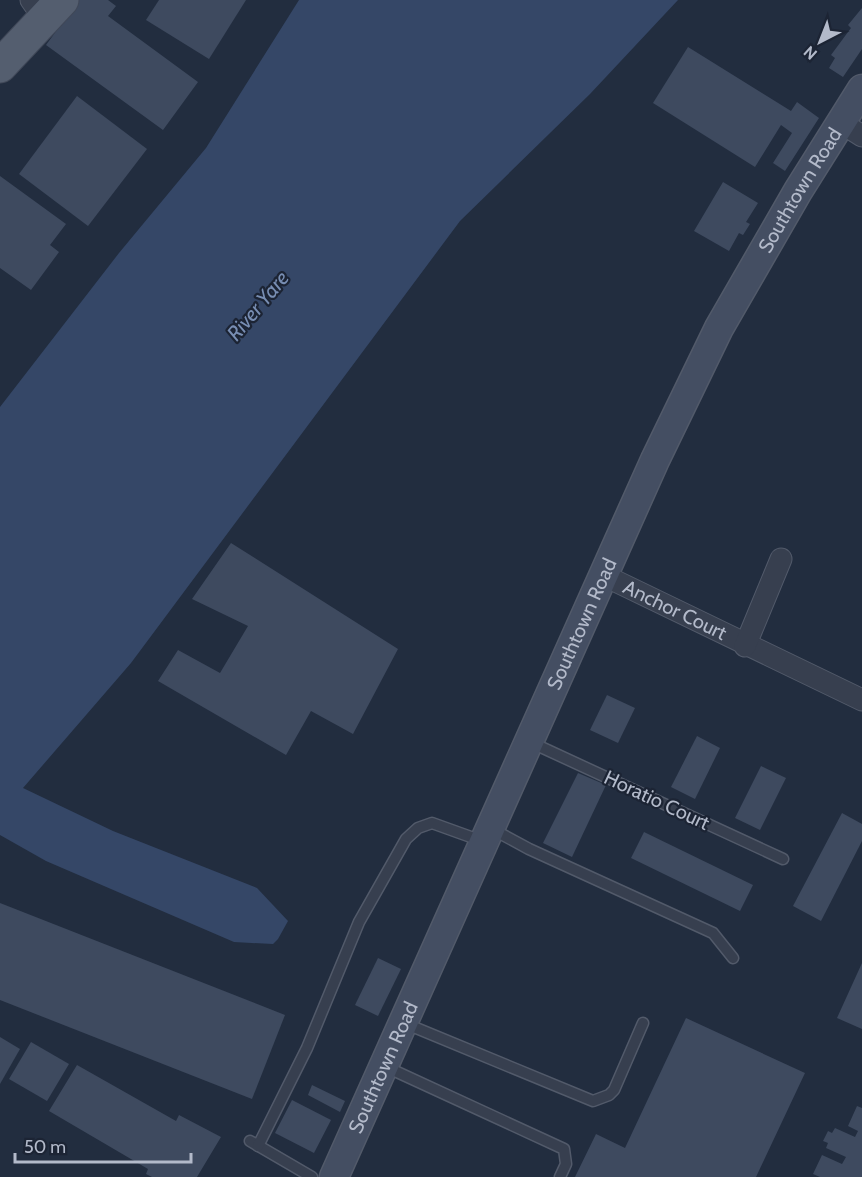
<svg xmlns="http://www.w3.org/2000/svg" width="862" height="1177" viewBox="0 0 862 1177" font-family="Cabin,sans-serif">
	<style>
		.water { fill: #354767 }
		.building { fill: #3e4a5f }
		.lines { fill: none; stroke-linecap: round; stroke-linejoin: round }
		.lane-casing { stroke: #525a6a; stroke-width: 13 }
		.street-casing { stroke: #525a6a; stroke-width: 23 }
		.secondary-casing { stroke: #525a6a; stroke-width: 31 }
		.primary-casing { stroke: #404858; stroke-width: 35 }
		.lane { stroke: #373f4f; stroke-width: 10 }
		.street { stroke: #373f4f; stroke-width: 21 }
		.secondary { stroke: #444e62; stroke-width: 28 }
		.primary { stroke: #545e6f; stroke-width: 33 }
		.labels { text-anchor: middle; stroke-width: 4.5; stroke-linejoin: round; paint-order: stroke }
		.street-label { font-size: 20px; fill: #b3baca; stroke: #1c2434 }
		.water-label { font-size: 21px; font-style: italic; fill: #788eb3; stroke: #1c2434 }
	</style>
	<rect width="100%" height="100%" fill="#222d3f"/>
	<!-- water -->
	<path class="water" d="M299,0H678L590,94L460,221L131,663L23,788L113,831L257,888L288,921L278,939L273,944L234,942L46,861L0,835V407L119,253L206,148Z"/>
	<!-- building -->
	<g class="building">
		<path d="M79,0H108L116,6L108,16L198,82L163,130L46,45Z"/>
		<path d="M159,0H246L209,59L146,20Z"/>
		<path d="M862,8V49L843,77L829,68L835,58L831,55L851,28L848,25Z"/>
		<path d="M688,47L791,111L797,102L819,118L785,171L773,163L792,133L781,125L755,167L653,103Z"/>
		<path d="M77,96L147,149L88,226L19,174Z"/>
		<path d="M0,176L66,224L50,245L59,252L31,290L0,268Z"/>
		<path d="M723,182L758,203L746,222L750,224L743,235L739,233L729,251L694,231Z"/>
		<path d="M231,543L398,649L353,734L311,711L286,755L158,681L178,650L220,673L248,626L192,599Z"/>
		<path d="M607,695L635,708L618,743L590,730Z"/>
		<path d="M697,736L720,748L695,799L671,787Z"/>
		<path d="M761,766L786,778L760,830L735,818Z"/>
		<path d="M578,773L606,785L572,857L543,843Z"/>
		<path d="M842,813L862,824V841L821,921L793,906Z"/>
		<path d="M644,832L753,885L740,911L631,858Z"/>
		<path d="M0,903L285,1015L252,1099L0,1000Z"/>
		<path d="M378,958L401,969L378,1016L355,1005Z"/>
		<path d="M862,963V1029L837,1018Z"/>
		<path d="M686,1018L805,1073L756,1177H575L596,1134L625,1148Z"/>
		<path d="M0,1037L20,1049L0,1084Z"/>
		<path d="M31,1042L69,1064L47,1101L9,1079Z"/>
		<path d="M77,1065L176,1121L179,1115L221,1137L197,1177H152L146,1174L148,1169L49,1111Z"/>
		<path d="M312,1085L345,1101L340,1112L308,1095Z"/>
		<path d="M292,1100L331,1120L314,1153L275,1133Z"/>
		<path d="M857,1106L862,1108V1177H820L813,1174L822,1155L842,1164L846,1157L826,1148L828,1143L823,1141L828,1131L832,1133L835,1128L855,1137L858,1131L848,1126Z"/>
	</g>
	<g class="lines">
		<!-- lane casing -->
		<g class="lane-casing">
			<g id="lane">
				<path d="M530,742L783,859"/>
				<path d="M492,829L529,849L713,933L733,958"/>
				<path d="M404,1023L593,1101L609,1095L614,1090L643,1023"/>
				<path d="M384,1066L564,1149L566,1164L560,1177"/>
				<path d="M250,1141L312,1177"/>
				<path d="M258,1146L307,1048L359,922L406,839L418,828L432,823L482,841"/>
			</g>
		</g>
		<!-- street casing -->
		<g class="street-casing">
			<g id="street">
				<path d="M31,0L45,20"/>
				<path d="M840,122L862,136"/>
				<path id="s1" d="M603,575L862,700"/>
				<path d="M745,646L781,559"/>
			</g>
		</g>
		<!-- secondary casing -->
		<g class="secondary-casing">
			<g id="secondary">
				<path id="s2" d="M334,1177L655,460L719,328L798,191L862,89"/>
			</g>
		</g>
		<!-- primary casing -->
		<g class="primary-casing">
			<path id="primary" d="M0,66L62,0"/>
		</g>
		<!-- lane -->
		<use href="#lane" class="lane"/>
		<!-- street -->
		<use href="#street" class="street"/>
		<!-- secondary -->
		<use href="#secondary" class="secondary"/>
		<!-- primary -->
		<use href="#primary" class="primary"/>
	</g>
	<g class="labels">
		<!-- street labels -->
		<g class="street-label">
			<text dy="7" stroke="none"><textPath href="#s2" startOffset="1092">Southtown Road</textPath></text>
			<text dy="7" stroke="none"><textPath href="#s1" startOffset="80">Anchor Court</textPath></text>
			<text dy="7" stroke="none"><textPath href="#s2" startOffset="606">Southtown Road</textPath></text>
			<text transform="translate(657 800) rotate(25)" y="7">Horatio Court</text>
			<text dy="7" stroke="none"><textPath href="#s2" startOffset="120">Southtown Road</textPath></text>
		</g>
		<!-- water labels -->
		<g class="water-label">
			<text transform="translate(258 306) rotate(-50)" y="7">River Yare</text>
		</g>
	</g>
	<!-- north arrow -->
	<g transform="translate(820 42) rotate(222)" stroke="#1c2434" stroke-width="4.5" paint-order="stroke">
	<path d="M0-4.5L10 22L0 15L-10 22Z" fill="#b3baca"/>
	<text y="-9" font-size="16" font-weight="bold" text-anchor="middle" fill="#b3baca">N</text>
	</g>
	<!-- scale -->
	<path d="M15 1153v9h176v-9" fill="none" stroke="#b3baca" stroke-width="3"/>
	<text x="24" y="1153" font-size="18" fill="#b3baca" stroke="#1c2434" stroke-width="4.5" paint-order="stroke">50 m</text>
</svg>
